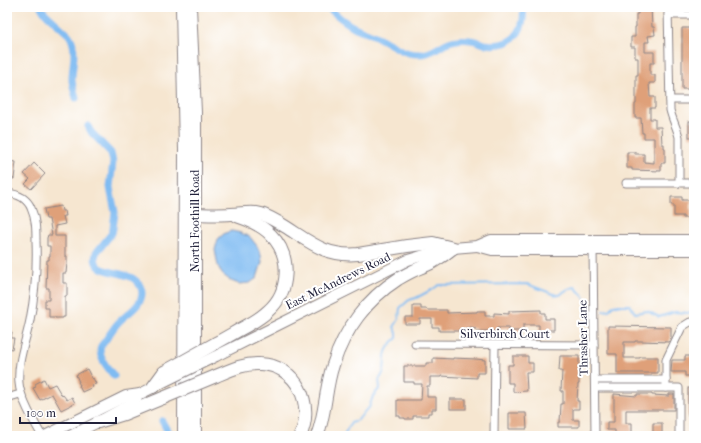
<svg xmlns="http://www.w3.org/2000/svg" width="701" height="443" viewBox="0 0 701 443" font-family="'IM FELL French Canon',serif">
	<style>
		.water { fill: #7fbbf2; stroke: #506e96 }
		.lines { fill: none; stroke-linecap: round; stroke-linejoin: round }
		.stream { stroke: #7fbbf2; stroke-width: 2 }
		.canal { stroke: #7fbbf2; stroke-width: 7 }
		.building { fill: #dfa079 }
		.minor-casing { stroke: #8c8486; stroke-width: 9 }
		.secondary-casing { stroke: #8c8486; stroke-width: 12 }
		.primary-casing { stroke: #8c8486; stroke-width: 14 }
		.minor { stroke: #fff; stroke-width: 7 }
		.secondary { stroke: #fff; stroke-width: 10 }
		.primary { stroke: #fff; stroke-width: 12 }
		.secondary-bridge-casing { stroke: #8c8486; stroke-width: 12; stroke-linecap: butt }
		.primary-bridge-casing { stroke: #8c8486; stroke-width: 14; stroke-linecap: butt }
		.secondary-bridge { stroke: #fff; stroke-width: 10 }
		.primary-bridge { stroke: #fff; stroke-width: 12 }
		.labels { text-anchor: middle; stroke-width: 4; stroke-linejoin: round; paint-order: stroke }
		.street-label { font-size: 12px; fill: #22223b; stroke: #fff }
	</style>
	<rect width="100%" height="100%" fill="#fff"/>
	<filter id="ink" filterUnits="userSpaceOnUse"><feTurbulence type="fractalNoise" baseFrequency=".025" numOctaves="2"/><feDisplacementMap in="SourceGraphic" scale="8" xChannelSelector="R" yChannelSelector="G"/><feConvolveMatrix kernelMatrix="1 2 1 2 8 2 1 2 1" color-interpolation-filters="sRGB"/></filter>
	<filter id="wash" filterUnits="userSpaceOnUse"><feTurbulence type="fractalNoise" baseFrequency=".012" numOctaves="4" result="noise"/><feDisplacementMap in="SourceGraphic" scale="16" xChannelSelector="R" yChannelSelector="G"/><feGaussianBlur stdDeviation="0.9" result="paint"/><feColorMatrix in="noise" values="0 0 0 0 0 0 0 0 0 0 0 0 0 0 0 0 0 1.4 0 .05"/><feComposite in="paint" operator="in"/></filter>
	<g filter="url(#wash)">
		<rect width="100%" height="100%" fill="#f6e6d0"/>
		<!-- water -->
		<path class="water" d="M232,231L241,233L250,237L257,246L261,255L262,262L257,278L250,283L239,284L231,281L222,274L218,266L215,250L218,239L225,233Z"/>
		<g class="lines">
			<!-- stream -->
			<g class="stream">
				<path d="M603,311L609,310L613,305H630L635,313L647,311L659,317L675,312L690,313L694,310"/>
				<path d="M343,436L351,423L358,420L365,411L369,408L373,396L380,388L379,380C386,371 384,366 385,356C386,348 392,342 397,338V333L394,327L399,319L400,308L409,300L416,298L433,289L439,285L527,284L556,295H560C565,290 569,288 575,287L585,298"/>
			</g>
			<!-- canal -->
			<g class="canal">
				<path d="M41,7L44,12L69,35C78,48 72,65 72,79C72,86 75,92 76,98"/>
				<path d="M327,7C336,14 344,22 354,27C362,31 371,33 379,38C388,42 400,51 409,53C418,55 428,54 436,49C441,46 445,43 452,41C457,40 464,39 470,40C475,40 480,43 485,44C511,48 526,33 523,7"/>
				<path d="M88,126L91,132L111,153L113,162L110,187L111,193L115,212L113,228L112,233L96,253C89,280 133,265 141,288C147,304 125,314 117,324C111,331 107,339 101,346C97,357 108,368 114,376"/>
				<path d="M162,421L167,430L169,436"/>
			</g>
		</g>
		<g id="blocks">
			<!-- building -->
			<g class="building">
				<path d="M642,7H651L652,27H654L655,35L648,36L649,42H645V52H654V63H650V75H655V83H649L650,97H655V108H650V119H655V127H661L662,144H664V148H665V163H661V171L632,170V168H627V152H635V154H644V162L654,163V138H644V133H642L641,118H635V104H636V75H638V58H635V47H631V37H635V27H636V14H638V10H642Z"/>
				<path d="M682,28H694V35H692V59H694V89H682Z"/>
				<rect x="689" y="121" width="5" height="16"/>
				<path d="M7,161L16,162L14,179L7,178Z"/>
				<path d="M34,163L45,174L31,189L25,184L30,179L24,174Z"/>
				<path d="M671,197H682V200H691V218H683V216H674V205H671Z"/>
				<path d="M61,206L62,211H65L66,216H63L65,224L55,226V236H65V256H67V263L66,273H63V283H67V296H65V317H63V318H55V317H49V308H45V300H49V288H46L47,260H49V256H50V246H47V238L48,235H52L49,219H46L44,209Z"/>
				<path d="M413,306H421V309H427V310H447V313L477,312V311H485V316H494V313L509,314V311L541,310V313H545V319H554V330H547V331H539V325H523V331H509V328H497V331H476V329L470,328L459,329V331H439V327H432V319H420V324H405V317H413Z"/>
				<path d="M608,326L671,327V338L669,342L641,341H635V342H624V358H640V357H658V373H617V354H608Z"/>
				<path d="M7,331L12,332L11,338H14L12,349L7,348Z"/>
				<path d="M513,356H528V363H533V372H526L527,391L513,392V383H508V365H513Z"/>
				<path d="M560,356H579V384H578L577,401H579V409H573V420H579V427H558V422H560L561,404H563V391H561L562,371H559Z"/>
				<path d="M685,356H694V376H685V372H671L672,360H685Z"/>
				<path d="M433,358L453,359V358L476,359L485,360V373H477V378L441,376V377H430V386H427V397H436V409H432V413H428V416H413V419H405V418H400V416H397V400H421L422,384H414V382H404V366H426V363H433Z"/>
				<path d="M87,369L92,379L93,378L96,384L92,385L93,387L82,392L79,386L80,385L78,382H79L76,375Z"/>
				<path d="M44,379L48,387L55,384L62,396L63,395L67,400L72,397L75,403L61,410L52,394L40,400L33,388L36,387L35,384Z"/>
				<rect x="688" y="388" width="6" height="28"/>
				<path d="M614,394L637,396V394H652V395L669,396V394H674V410H626V423H632V434H626V436H615V430H607V422H614Z"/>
				<rect x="450" y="399" width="16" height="10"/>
				<path d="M509,413H526L527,429H509Z"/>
				<path d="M653,423H662V435L653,436Z"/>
			</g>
		</g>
	</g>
	<g filter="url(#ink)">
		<use href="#blocks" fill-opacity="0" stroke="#8c8486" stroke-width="1"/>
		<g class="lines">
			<!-- minor casing -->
			<g class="minor-casing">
				<g id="minor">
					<path d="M668,7L670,110C672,119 677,128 679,137V183"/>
					<path d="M668,15H694"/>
					<path d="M670,100H694"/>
					<path d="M626,183H694"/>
					<path d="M7,193C17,194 27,198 31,208C36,219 36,230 36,241C37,268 35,295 30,320C26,341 17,362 19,383C20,398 34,422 42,436"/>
					<path d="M593,246L595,436"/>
					<path d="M415,344L594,345"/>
					<path d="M595,380H666"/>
					<path d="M595,388H666"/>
					<path d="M7,398L20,394"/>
					<path d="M494,436L495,345"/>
					<path d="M681,436L679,433V388H666V360L682,327L690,322H694"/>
				</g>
			</g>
			<!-- secondary casing -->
			<g class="secondary-casing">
				<g id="secondary">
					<path d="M477,246L492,250H694"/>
					<path d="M216,356L408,260L438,251L453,248L477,246L491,240H694"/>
					<path d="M45,436L126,396L140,394L160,384"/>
					<path d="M70,436L98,422L131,404L140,394"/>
				</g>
			</g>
			<!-- primary casing -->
			<g class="primary-casing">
				<g id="primary">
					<path d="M182,7L185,150L184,436"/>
					<path d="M190,7L195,112V436"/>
					<path d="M188,214C202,214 217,215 231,214C241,214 251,211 261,214C270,217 278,222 286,227C311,243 327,257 358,254L407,246L433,243L453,248"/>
					<path d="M216,343C227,337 237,331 248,325C255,321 262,317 268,311C290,292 292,256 271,235C262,225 249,220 237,216"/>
					<path d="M216,376C230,370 244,363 260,364C297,365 315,405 300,436"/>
					<path d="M153,387L164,372"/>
					<path d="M98,422L124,414L163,398"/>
					<path d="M317,436C326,414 325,388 333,365C344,330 367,299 398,279C405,275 414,270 422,267C426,265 430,264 433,262C440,258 447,253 453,248"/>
				</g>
			</g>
			<!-- minor -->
			<use href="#minor" class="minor"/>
			<!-- secondary -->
			<use href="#secondary" class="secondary"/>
			<!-- primary -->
			<use href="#primary" class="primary"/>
			<!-- secondary-bridge casing -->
			<g class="secondary-bridge-casing">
				<path id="secondary-bridge" d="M163,382L216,356"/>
			</g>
			<!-- primary-bridge casing -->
			<g class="primary-bridge-casing">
				<g id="primary-bridge">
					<path d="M164,372L216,343"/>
					<path d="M163,398L216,376"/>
				</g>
			</g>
			<!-- secondary-bridge -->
			<use href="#secondary-bridge" class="secondary-bridge"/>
			<!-- primary-bridge -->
			<use href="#primary-bridge" class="primary-bridge"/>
		</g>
	</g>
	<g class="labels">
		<!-- street labels -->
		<g class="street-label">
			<text transform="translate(195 221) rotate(-90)" y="4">North Foothill Road</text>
			<text transform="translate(338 281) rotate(-26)" y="4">East McAndrews Road</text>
			<text x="505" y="338">Silverbirch Court</text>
			<text transform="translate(583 338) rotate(-91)" y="4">Thrasher Lane</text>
		</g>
	</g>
	<!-- margin -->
	<rect width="701" height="443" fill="none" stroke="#fff" stroke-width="24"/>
	<!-- scale -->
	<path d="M20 417v6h96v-6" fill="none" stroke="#22223b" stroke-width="2"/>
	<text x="26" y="417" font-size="12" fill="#22223b" stroke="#ffffff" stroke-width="3" paint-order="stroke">100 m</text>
</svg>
